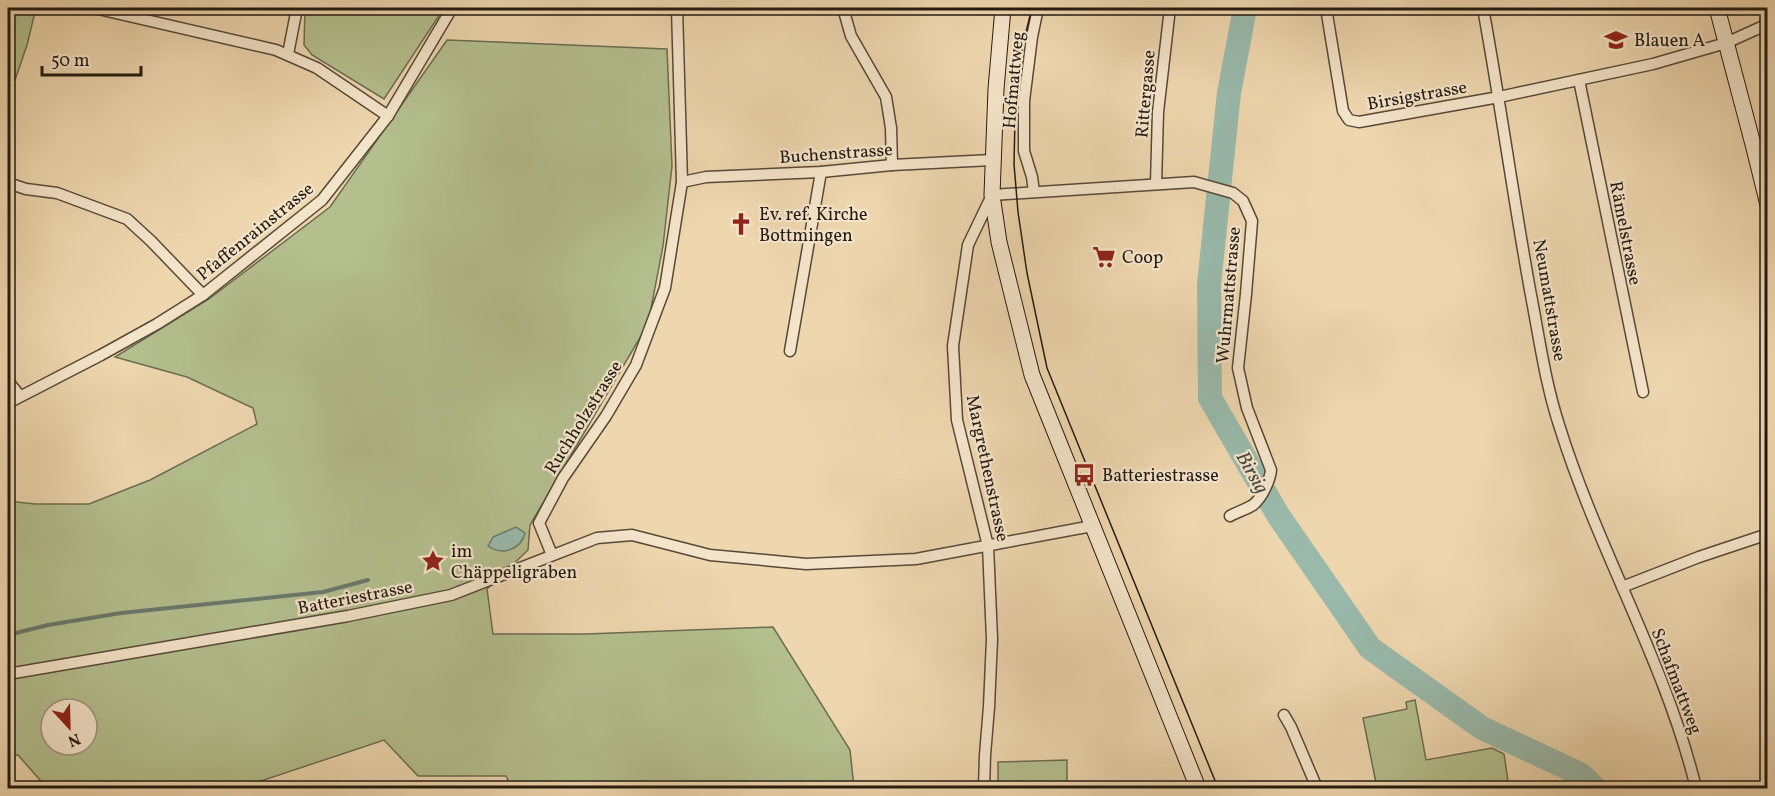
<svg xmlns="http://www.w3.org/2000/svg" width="1775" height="796" viewBox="0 0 1775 796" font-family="Vollkorn,serif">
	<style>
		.green { fill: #b4bf8e; stroke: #6c6c50; stroke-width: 1.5; fill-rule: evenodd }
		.water { fill: #99b9ab; stroke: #6a796d; stroke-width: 1.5 }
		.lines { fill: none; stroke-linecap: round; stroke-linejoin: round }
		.stream { stroke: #6a796d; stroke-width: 4 }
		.river { stroke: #99b9ab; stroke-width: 24 }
		.street-casing { stroke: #564938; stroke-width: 13 }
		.secondary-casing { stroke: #231a11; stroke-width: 17 }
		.street { stroke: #f4e4ca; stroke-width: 10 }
		.secondary { stroke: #f4e4ca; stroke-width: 15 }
		.tram { stroke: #231a11; stroke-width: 1.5 }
		.labels { text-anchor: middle; stroke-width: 4.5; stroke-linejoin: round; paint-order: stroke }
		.poi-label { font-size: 18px; fill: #231a11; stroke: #f4e4ca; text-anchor: start }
		.street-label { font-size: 18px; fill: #231a11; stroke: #f4e4ca }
		.water-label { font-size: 20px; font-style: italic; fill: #464a3f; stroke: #f4e4ca }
	</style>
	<rect width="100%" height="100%" fill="#eed6ae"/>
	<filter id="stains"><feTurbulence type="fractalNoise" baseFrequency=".00333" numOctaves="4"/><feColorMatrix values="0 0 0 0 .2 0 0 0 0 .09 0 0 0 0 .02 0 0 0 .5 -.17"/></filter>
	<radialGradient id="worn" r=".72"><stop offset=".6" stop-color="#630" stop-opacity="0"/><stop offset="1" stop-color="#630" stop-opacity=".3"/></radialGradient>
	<!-- green -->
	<g class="green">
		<path d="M8,8H36L27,45L14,83L8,81Z"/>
		<path d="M305,8H444L384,99L312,55L304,45Z"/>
		<path d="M447,40L667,49L672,166L663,246L648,324L530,525L528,550L487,589L493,634H586L773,627L850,750L854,788H512L506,776H418L384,740L240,788H47L18,755L8,756V501L35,504H89L150,480L257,424L253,408L187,377L115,357L209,299L330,207ZM51,709H87V745H51Z"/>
		<path d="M1415,700L1426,760L1492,748L1504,754L1509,788H1377L1363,718L1407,709L1406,702Z"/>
		<path d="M1067,760V788H998V762Z"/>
	</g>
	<!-- water -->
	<path class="water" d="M516,527L525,533C521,550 502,556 488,546L493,537Z"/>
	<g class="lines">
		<!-- stream -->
		<path class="stream" d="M8,635L48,625L121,613L323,592L368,580"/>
		<!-- river -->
		<path class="river" d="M1245,8L1229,93L1209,284L1210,398L1278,515L1370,648L1482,728L1580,774L1595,788"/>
		<!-- street casing -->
		<g class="street-casing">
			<g id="street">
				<path d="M94,8L276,50L317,68L388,116"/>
				<path d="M843,8L851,36L886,97L891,128L892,165"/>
				<path d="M1326,8L1343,111L1349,120L1359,122L1499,97L1653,64L1726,43L1768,24"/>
				<path d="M1483,8C1500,101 1513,196 1530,290C1539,336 1545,383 1560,428C1598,550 1666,664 1696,788"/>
				<path d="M288,54L297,8"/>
				<path d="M1579,80L1643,392"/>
				<path d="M682,182L706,177L821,172L892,165L992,160"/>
				<path d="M8,183L26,189L57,193L127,219L151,241L203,295"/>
				<path d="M1156,184L1158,112L1170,8"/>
				<path d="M1034,192L1032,177L1024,151V101L1032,37L1038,8"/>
				<path d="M790,351L821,172"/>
				<path d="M8,381L20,396"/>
				<path d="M8,403L101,355L157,324L203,295L322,200L388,116L452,8"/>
				<path d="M552,555L539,523L563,478L606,416L636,365L665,288L682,182L677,8"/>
				<path d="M1622,587L1699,557L1768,534"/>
				<path d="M8,674L348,616L451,595L597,538L632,535L710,555L806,564L916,559L1092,526"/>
				<path d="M1284,715L1291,727L1317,788"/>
				<path d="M984,788L985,755L989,707L992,639L988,546L957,420L953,346L968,245L992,195L1194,182L1233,193L1243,201L1252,221L1246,294L1238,368L1247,408L1271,470C1270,480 1262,498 1253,505C1247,509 1237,512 1230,516"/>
			</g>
		</g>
		<!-- secondary casing -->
		<g class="secondary-casing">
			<g id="secondary">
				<path d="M1003,8L996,89L992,195L999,242L1032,375L1198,788"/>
				<path d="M1717,8L1754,148L1768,205"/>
			</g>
		</g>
		<!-- street -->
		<use href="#street" class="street"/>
		<!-- secondary -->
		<use href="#secondary" class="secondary"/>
		<!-- tram -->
		<path class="tram" d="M1032,8L1022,48L1018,79L1015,117L1014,164L1018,212L1027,273L1047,368L1218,788"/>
	</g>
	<!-- icons -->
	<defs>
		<g id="school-bare" transform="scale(1.8)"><path d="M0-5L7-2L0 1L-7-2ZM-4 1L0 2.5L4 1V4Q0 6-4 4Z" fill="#8f2418" stroke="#f4e4ca" stroke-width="2.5" paint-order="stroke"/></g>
		<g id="church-bare" transform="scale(1.8)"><path d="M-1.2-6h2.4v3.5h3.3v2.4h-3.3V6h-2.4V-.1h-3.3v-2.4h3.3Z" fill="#8f2418" stroke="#f4e4ca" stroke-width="2.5" paint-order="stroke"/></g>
		<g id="supermarket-bare" transform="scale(1.8)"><path d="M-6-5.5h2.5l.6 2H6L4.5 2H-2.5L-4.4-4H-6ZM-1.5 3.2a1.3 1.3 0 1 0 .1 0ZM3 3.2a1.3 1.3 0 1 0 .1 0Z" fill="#8f2418" stroke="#f4e4ca" stroke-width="2.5" paint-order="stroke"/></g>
		<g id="bus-bare" transform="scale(1.8)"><path d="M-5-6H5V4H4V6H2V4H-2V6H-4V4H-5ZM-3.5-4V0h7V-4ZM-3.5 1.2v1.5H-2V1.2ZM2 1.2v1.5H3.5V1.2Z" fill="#8f2418" stroke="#f4e4ca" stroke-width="2.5" paint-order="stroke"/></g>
		<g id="sight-bare" transform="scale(1.8)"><path d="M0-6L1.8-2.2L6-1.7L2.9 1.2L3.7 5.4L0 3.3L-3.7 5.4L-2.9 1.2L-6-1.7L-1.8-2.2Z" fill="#8f2418" stroke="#f4e4ca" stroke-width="2.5" paint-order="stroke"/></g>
	</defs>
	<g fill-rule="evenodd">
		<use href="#school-bare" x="1616" y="40"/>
		<use href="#church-bare" x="741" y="224"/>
		<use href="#supermarket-bare" x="1104" y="257"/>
		<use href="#bus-bare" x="1084" y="475"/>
		<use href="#sight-bare" x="433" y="561"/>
	</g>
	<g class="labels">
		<!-- poi labels -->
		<g class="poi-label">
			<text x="1634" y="46">Blauen A</text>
			<text x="759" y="220">Ev. ref. Kirche<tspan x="759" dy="21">Bottmingen</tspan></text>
			<text x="1122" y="263">Coop</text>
			<text x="1102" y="481">Batteriestrasse</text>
			<text x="451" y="557">im<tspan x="451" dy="21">Chäppeligraben</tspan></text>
		</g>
		<!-- street labels -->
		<g class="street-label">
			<text transform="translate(1013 80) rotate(-85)" y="6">Hofmattweg</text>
			<text transform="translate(1145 94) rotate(-85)" y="6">Rittergasse</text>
			<text transform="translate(1417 95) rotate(-10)" y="6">Birsigstrasse</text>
			<text transform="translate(836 153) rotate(-4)" y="6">Buchenstrasse</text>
			<text transform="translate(255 231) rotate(-39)" y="6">Pfaffenrainstrasse</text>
			<text transform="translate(1626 233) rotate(79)" y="6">Rämelstrasse</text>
			<text transform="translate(1228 295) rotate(-85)" y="6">Wuhrmattstrasse</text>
			<text transform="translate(1550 300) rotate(80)" y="6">Neumattstrasse</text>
			<text transform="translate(583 417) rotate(-58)" y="6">Ruchholzstrasse</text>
			<text transform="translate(988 468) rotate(78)" y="6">Margrethenstrasse</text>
			<text transform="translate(355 597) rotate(-11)" y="6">Batteriestrasse</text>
			<text transform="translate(1677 681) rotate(69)" y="6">Schafmattweg</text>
		</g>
		<!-- water labels -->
		<g class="water-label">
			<text transform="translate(1253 472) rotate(60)" y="7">Birsig</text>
		</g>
	</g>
	<!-- margin -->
	<rect width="1775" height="796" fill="none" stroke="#eed6ae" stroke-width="30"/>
	<rect x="9" y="9" width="1757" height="778" fill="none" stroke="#231a11" stroke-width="3"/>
	<rect x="15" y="15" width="1745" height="766" fill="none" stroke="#231a11" stroke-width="1.5"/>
	<!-- north arrow -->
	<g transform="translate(69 727) rotate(158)"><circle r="28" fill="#f4e4ca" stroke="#a09380" stroke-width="1.5"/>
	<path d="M0-4.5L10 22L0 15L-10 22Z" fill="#8f2418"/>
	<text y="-9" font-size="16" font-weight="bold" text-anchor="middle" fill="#231a11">N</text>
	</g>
	<!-- scale -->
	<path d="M42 66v9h99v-9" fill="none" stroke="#231a11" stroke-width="3"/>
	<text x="51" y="66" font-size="18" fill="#231a11" stroke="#f4e4ca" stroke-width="4.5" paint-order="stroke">50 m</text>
	<rect width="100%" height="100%" filter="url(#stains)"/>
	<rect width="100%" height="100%" fill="url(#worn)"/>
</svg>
